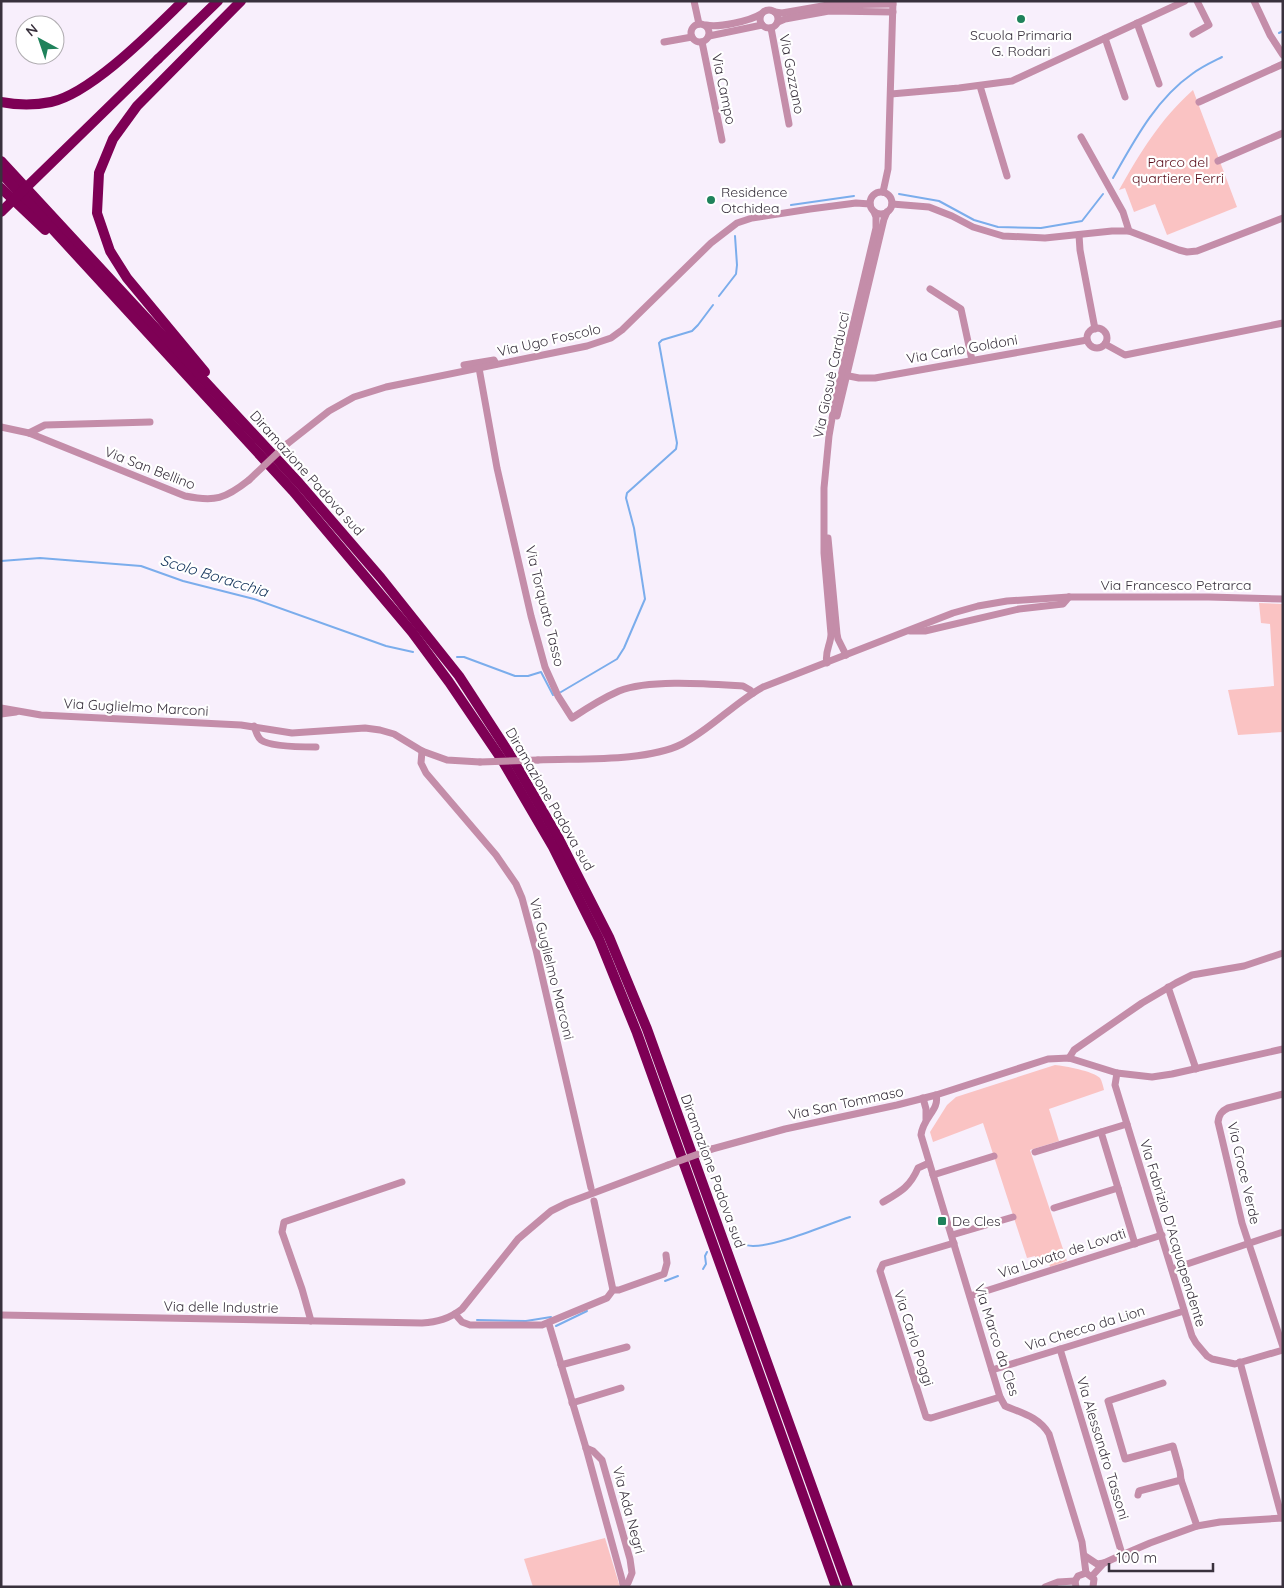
<svg xmlns="http://www.w3.org/2000/svg" width="1284" height="1588" viewBox="0 0 1284 1588" font-family="Quicksand,sans-serif">
	<style>
		.green { fill: #fac3c3 }
		.lines { fill: none; stroke-linecap: round; stroke-linejoin: round }
		.stream { stroke: #7badec; stroke-width: 2 }
		.minor { stroke: #c48da9; stroke-width: 7 }
		.highway { stroke: #7e0055; stroke-width: 10 }
		.minor-bridge { stroke: #c48da9; stroke-width: 7 }
		.highway-bridge { stroke: #7e0055; stroke-width: 10 }
		.poi-dot { fill: #1f825b; stroke: #fff; stroke-width: 2 }
		.labels { text-anchor: middle; stroke-width: 4.5; stroke-linejoin: round; paint-order: stroke }
		.poi-label { font-size: 14px; fill: #39313d; stroke: #fff; text-anchor: start }
		.street-label { font-size: 14px; fill: #39313d; stroke: #fff }
		.park-label { font-size: 14px; fill: #5a0c19; stroke: #fff }
		.water-label { font-size: 15px; font-style: italic; fill: #0d2f57; stroke: #fff }
	</style>
	<rect width="100%" height="100%" fill="#f8effc"/>
	<!-- green -->
	<g class="green">
		<path d="M1193,90L1237,207L1167,235L1155,204L1134,212L1125,188L1119,190C1142,150 1159,121 1193,90Z"/>
		<path d="M1259,603L1283,604V732L1238,735L1228,690L1274,686L1270,624L1261,623Z"/>
		<path d="M1055,1065C1065,1066 1093,1071 1100,1078C1102,1081 1103,1086 1104,1090L1049,1109L1059,1141L1030,1150L1067,1261L1050,1267L1048,1260L1037,1264L1035,1256L1027,1258L983,1123L933,1142L930,1132L947,1105L956,1097Z"/>
		<path d="M605,1538L620,1587H533L524,1559Z"/>
	</g>
	<g class="lines">
		<!-- stream -->
		<g class="stream">
			<path d="M1279,33L1283,31"/>
			<path d="M1113,178C1134,141 1156,99 1192,74C1201,67 1212,62 1222,57"/>
			<path d="M899,194L939,201L974,220L998,227L1041,228L1082,221L1103,194"/>
			<path d="M791,205L854,196"/>
			<path d="M719,296L736,274L737,265L735,236"/>
			<path d="M1,561L40,558L141,566L183,581L254,599L386,646L413,652"/>
			<path d="M457,657H464L515,676H528L541,672L553,695"/>
			<path d="M561,692L617,659L624,648L645,599L634,528L626,498L627,493L676,449L677,443L659,343L662,340L692,331L698,325L713,305"/>
			<path d="M733,1244C740,1243 746,1246 753,1246C778,1246 825,1225 850,1217"/>
			<path d="M703,1269L706,1264L705,1256L707,1252"/>
			<path d="M665,1281L678,1276"/>
			<path d="M477,1320L526,1321L551,1317"/>
			<path d="M556,1326L587,1311"/>
		</g>
		<!-- minor -->
		<g class="minor">
			<path d="M694,1L699,24"/>
			<path d="M1254,1L1270,35L1283,55"/>
			<circle cx="769" cy="19" r="9"/>
			<path d="M775,12L782,13L828,5L893,4"/>
			<path d="M778,22L785,19L829,11L893,12"/>
			<path d="M1137,23L1159,84"/>
			<circle cx="700" cy="33" r="9"/>
			<path d="M706,25C718,28 750,21 761,14"/>
			<path d="M771,28L789,124"/>
			<path d="M1193,34L1209,25L1197,1"/>
			<path d="M709,36L762,25"/>
			<path d="M1105,38L1125,97"/>
			<path d="M664,42L692,37"/>
			<path d="M702,42L722,140"/>
			<path d="M980,86L1007,176"/>
			<path d="M891,94L959,88L1012,81L1185,1"/>
			<path d="M1199,102L1283,64"/>
			<path d="M1081,137L1123,212L1129,231"/>
			<path d="M1218,161L1283,133"/>
			<circle cx="881" cy="203" r="11"/>
			<path d="M883,192L888,169L893,1"/>
			<path d="M892,204L929,207L952,216L973,227L1003,236L1045,238L1112,231H1129L1179,250L1187,252L1197,251L1283,218"/>
			<path d="M1079,235L1080,250L1095,329"/>
			<path d="M930,289L961,309L972,360"/>
			<circle cx="1097" cy="338" r="10"/>
			<path d="M1105,344L1125,355L1283,323"/>
			<path d="M464,365L494,360L496,364"/>
			<path d="M479,368L497,468L531,616L545,667L558,696L572,718C587,708 603,698 619,691C649,679 710,684 743,686L750,690L753,693"/>
			<path d="M844,375L859,378H875L1087,340"/>
			<path d="M837,416L884,219L887,212"/>
			<path d="M1,427L29,433L185,496C215,502 225,499 249,480"/>
			<path d="M29,433L45,425L150,422"/>
			<path d="M287,444L329,411L354,397L386,387L587,346L611,338L622,330L711,243L737,223L752,218L810,209L856,203L870,204"/>
			<path d="M828,538L837,634L838,639L846,655"/>
			<path d="M910,631H925L1019,609L1063,604L1069,597"/>
			<path d="M827,663C824,653 831,644 831,634L824,553V488L829,436L835,401L876,228V217L874,212"/>
			<path d="M1,708L41,715L241,725L292,733L365,728L380,730L394,734L422,751L447,760L480,762"/>
			<path d="M1,714L16,712"/>
			<path d="M254,726C256,731 257,737 261,740C270,747 304,747 316,747"/>
			<path d="M422,751L421,763L426,773L496,855L516,884L522,898L536,950L591,1188"/>
			<path d="M538,760C579,758 646,762 682,744C711,729 734,703 763,687L953,613L978,606L1007,601L1069,597H1209L1283,599"/>
			<path d="M1168,987L1196,1069"/>
			<path d="M1069,1058L1074,1050L1142,1003L1176,983L1192,975L1244,966L1283,953"/>
			<path d="M1117,1073L1115,1085L1192,1336L1196,1343L1207,1356L1212,1359L1235,1364L1283,1350"/>
			<path d="M1283,1094L1228,1108C1222,1111 1219,1114 1218,1122L1242,1223L1283,1347"/>
			<path d="M936,1095C940,1110 923,1117 921,1135L1000,1397L1005,1406C1022,1413 1039,1417 1049,1434L1082,1542L1086,1573"/>
			<path d="M923,1098L926,1109V1119"/>
			<path d="M1101,1132L1135,1244"/>
			<path d="M712,1149L785,1129L897,1105L936,1095L1048,1059L1069,1058L1117,1073L1152,1077L1172,1074L1283,1049"/>
			<path d="M1035,1152L1127,1124"/>
			<path d="M933,1175L994,1156"/>
			<path d="M594,1201L613,1290"/>
			<path d="M883,1202C900,1192 910,1187 918,1168L929,1163"/>
			<path d="M1054,1208L1118,1188"/>
			<path d="M952,1235L1013,1217"/>
			<path d="M954,1243L883,1264L880,1271L926,1417L931,1418L1000,1397"/>
			<path d="M1172,1269L1283,1232"/>
			<path d="M970,1296L1162,1235"/>
			<path d="M455,1314L462,1322L470,1325H542L607,1298L613,1290H619L664,1274L667,1263L666,1255"/>
			<path d="M1,1315L422,1323C437,1322 449,1319 462,1309L518,1239L551,1211L567,1203L668,1165"/>
			<path d="M311,1321L302,1289L282,1232L284,1222L402,1182"/>
			<path d="M549,1324L586,1448L624,1587"/>
			<path d="M1060,1349L1122,1554"/>
			<path d="M1240,1362L1282,1518"/>
			<path d="M561,1365L627,1347"/>
			<path d="M992,1370L1184,1311"/>
			<path d="M1163,1383L1108,1401L1125,1459L1173,1446L1180,1471L1181,1480L1197,1526"/>
			<path d="M572,1403L621,1388"/>
			<path d="M586,1448L593,1451L602,1460L630,1559L632,1573L628,1583L623,1584"/>
			<path d="M1138,1495L1139,1491L1181,1480"/>
			<path d="M1085,1556L1097,1564L1104,1563"/>
			<path d="M1092,1576L1104,1563L1115,1558L1150,1543L1197,1526L1220,1522L1283,1518"/>
			<path d="M1045,1587L1058,1582L1075,1581"/>
			<path d="M1076,1587L1075,1581L1078,1576L1086,1573L1094,1579L1093,1587"/>
		</g>
		<!-- highway -->
		<g class="highway">
			<path d="M158,59L218,1"/>
			<path d="M1,102C17,105 36,105 51,102C92,93 153,30 183,1"/>
			<path d="M1,161L299,483L381,578L459,676L509,753L559,839L609,937L647,1029L848,1587"/>
			<path d="M1,173L293,491L412,632L449,682L502,760L553,847L599,939L637,1033L836,1587"/>
			<path d="M1,188L45,230"/>
			<path d="M205,372L127,278L110,251L97,213L99,173L113,139L137,106L241,1"/>
		</g>
		<!-- minor-bridge -->
		<g class="minor-bridge">
			<path d="M249,480L287,444"/>
			<path d="M480,762L538,760"/>
			<path d="M668,1165L712,1149"/>
		</g>
		<!-- highway-bridge -->
		<path class="highway-bridge" d="M1,212L158,59"/>
	</g>
	<!-- markers -->
	<g class="poi-dot">
		<circle cx="1021" cy="19" r="5"/>
		<circle cx="711" cy="200" r="5"/>
		<rect x="937" y="1216" width="10" height="10" rx="2.5"/>
	</g>
	<g class="labels">
		<!-- poi labels -->
		<g class="poi-label">
			<text x="1021" y="40" text-anchor="middle">Scuola Primaria<tspan x="1021" dy="16">G. Rodari</tspan></text>
			<text x="721" y="197">Residence<tspan x="721" dy="16">Otchidea</tspan></text>
			<text x="952" y="1226">De Cles</text>
		</g>
		<!-- street labels -->
		<g class="street-label">
			<text transform="translate(792 74) rotate(79)" y="5">Via Gozzano</text>
			<text transform="translate(724 89) rotate(78)" y="5">Via Campo</text>
			<text transform="translate(549 340) rotate(-13)" y="5">Via Ugo Foscolo</text>
			<text transform="translate(962 349) rotate(-10)" y="5">Via Carlo Goldoni</text>
			<text transform="translate(831 375) rotate(-78)" y="5">Via Giosuè Carducci</text>
			<text transform="translate(150 468) rotate(21)" y="5">Via San Bellino</text>
			<text transform="translate(307 473) rotate(48)" y="5">Diramazione Padova sud</text>
			<text x="1176" y="590">Via Francesco Petrarca</text>
			<text transform="translate(545 606) rotate(76)" y="5">Via Torquato Tasso</text>
			<text transform="translate(136 707) rotate(3)" y="5">Via Guglielmo Marconi</text>
			<text transform="translate(550 799) rotate(60)" y="5">Diramazione Padova sud</text>
			<text transform="translate(552 969) rotate(76)" y="5">Via Guglielmo Marconi</text>
			<text transform="translate(846 1103) rotate(-12)" y="5">Via San Tommaso</text>
			<text transform="translate(713 1171) rotate(70)" y="5">Diramazione Padova sud</text>
			<text transform="translate(1244 1173) rotate(77)" y="5">Via Croce Verde</text>
			<text transform="translate(1173 1233) rotate(73)" y="5">Via Fabrizio D'Acquapendente</text>
			<text transform="translate(1062 1253) rotate(-18)" y="5">Via Lovato de Lovati</text>
			<text transform="translate(221 1307) rotate(1)" y="5">Via delle Industrie</text>
			<text transform="translate(1085 1328) rotate(-17)" y="5">Via Checco da Lion</text>
			<text transform="translate(914 1338) rotate(72)" y="5">Via Carlo Poggi</text>
			<text transform="translate(997 1340) rotate(72)" y="5">Via Marco da Cles</text>
			<text transform="translate(1103 1448) rotate(73)" y="5">Via Alessandro Tassoni</text>
			<text transform="translate(629 1510) rotate(75)" y="5">Via Ada Negri</text>
		</g>
		<!-- park labels -->
		<g class="park-label">
			<text x="1178" y="167">Parco del<tspan x="1178" dy="16">quartiere Ferri</tspan></text>
		</g>
		<!-- water labels -->
		<g class="water-label">
			<text transform="translate(214 576) rotate(17)" y="5">Scolo Boracchia</text>
		</g>
	</g>
	<!-- border -->
	<rect width="1284" height="1588" fill="none" stroke="#39313d" stroke-width="5"/>
	<!-- north arrow -->
	<g transform="translate(40 40) rotate(320)"><circle r="24" fill="#ffffff" stroke="#b0adb1"/>
	<path d="M0-4L9 19L0 12L-9 19Z" fill="#1f825b"/>
	<text y="-8" font-size="14" font-weight="bold" text-anchor="middle" fill="#39313d">N</text>
	</g>
	<!-- scale -->
	<path d="M1109 1563v8h104v-8" fill="none" stroke="#39313d" stroke-width="2.5"/>
	<text x="1116" y="1563" font-size="15" fill="#39313d" stroke="#ffffff" stroke-width="4" paint-order="stroke">100 m</text>
</svg>
